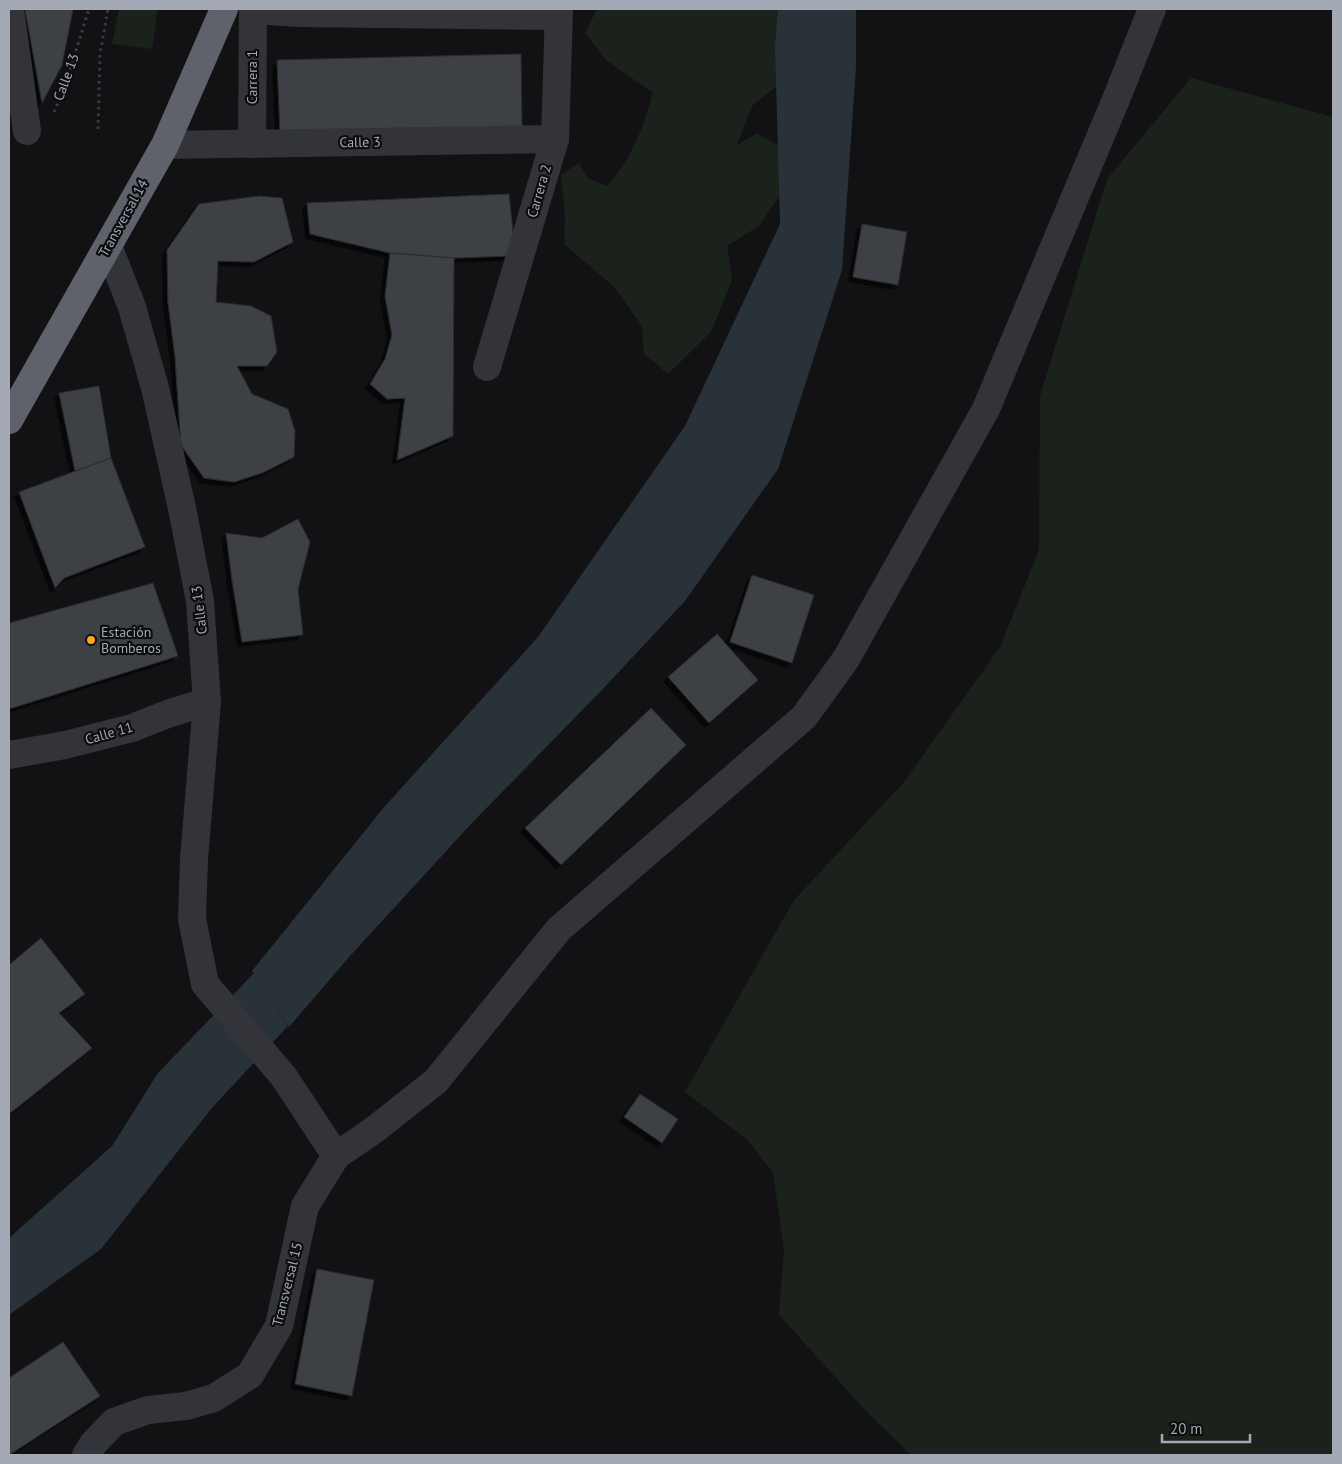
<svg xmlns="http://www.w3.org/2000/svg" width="1342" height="1464" viewBox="0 0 1342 1464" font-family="'PT Sans',sans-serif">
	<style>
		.green { fill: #1a221b }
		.water { fill: #283238 }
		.building { fill: #3e3f44; stroke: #2c2c30; filter: url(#shadow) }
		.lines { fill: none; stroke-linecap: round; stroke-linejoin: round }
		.path { stroke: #393b40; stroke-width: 3; stroke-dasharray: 2.5 4; stroke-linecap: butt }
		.street { stroke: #333439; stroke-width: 28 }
		.highway { stroke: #5f626b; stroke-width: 28 }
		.poi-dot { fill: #fda721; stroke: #0d0d0f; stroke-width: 2 }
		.labels { text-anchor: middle; stroke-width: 4.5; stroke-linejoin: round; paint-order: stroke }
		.street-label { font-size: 14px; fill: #a3a9b5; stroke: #0d0d0f }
		.poi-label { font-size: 14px; fill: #a3a9b5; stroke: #0d0d0f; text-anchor: start }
	</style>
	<defs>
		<filter id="shadow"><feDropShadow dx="-4.5" dy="4.5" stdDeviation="0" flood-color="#0009"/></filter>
	</defs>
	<rect width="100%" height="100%" fill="#121214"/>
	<!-- green -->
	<g class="green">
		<path d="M119,9H158L152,49L112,44Z"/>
		<path d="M597,9H798L776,62L777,86L752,106L737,145L757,133L778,146L793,176L759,226L727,246L732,280L711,332L668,374L644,354L642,326L614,287L564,244L565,216L561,175L579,163L588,178L607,186L626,162L642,128L653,93L606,60L585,33Z"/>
		<path d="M1191,78L1333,117V1455H911L865,1410L779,1315L784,1250L773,1173L748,1140L685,1092L794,900L904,782L1000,647L1039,550L1040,396L1107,179Z"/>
	</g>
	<!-- water -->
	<path class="water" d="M778,9H856V67L842,270L778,469L685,601L600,692L471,824L350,956L289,1027L258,981L288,1026L211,1109L101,1249L9,1315V1238L112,1146L158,1073L254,973L252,971L385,806L538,637L685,426L780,224L775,47Z"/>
	<!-- building -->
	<g class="building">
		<path d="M25,9H73L62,65L42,103Z"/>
		<path d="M521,54L522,129L280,133L277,60Z"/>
		<path d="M509,194L513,233L509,256L454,258L390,253L310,234L307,203Z"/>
		<path d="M259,196L282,198L293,242L254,262L218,261L216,302L251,306L271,316L277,352L267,366H237L252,394L288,409L295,431L294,457L262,473L234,482L204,478L181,445L175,357L168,302L167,250L199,204Z"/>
		<path d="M862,224L907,232L898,285L853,277Z"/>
		<path d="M390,253L454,258L453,436L397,460L405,398L387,399L370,384L385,359L392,335L385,296Z"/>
		<path d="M99,386L111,458L75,471L59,393Z"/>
		<path d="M111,458L145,547L64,578L55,588L19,492Z"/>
		<path d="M298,519L310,542L298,589L303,635L242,642L232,580L226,533L262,538Z"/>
		<path d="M752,575L814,595L792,663L730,642Z"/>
		<path d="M153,583L178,656L9,709V623Z"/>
		<path d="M717,634L758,680L709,723L668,677Z"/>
		<path d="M651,708L686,745L561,865L525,828Z"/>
		<path d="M41,938L85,994L59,1013L92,1048L9,1114V965Z"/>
		<path d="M640,1094L678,1119L662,1143L624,1117Z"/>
		<path d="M317,1269L374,1280L352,1396L295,1384Z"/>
		<path d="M63,1342L100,1396L9,1455V1378Z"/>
	</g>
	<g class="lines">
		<!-- path -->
		<g class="path">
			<path d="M54,112L63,92L89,9"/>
			<path d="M98,129L100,54L108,9"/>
		</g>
		<!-- street -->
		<g class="street">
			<path d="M10,9L27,131"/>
			<path d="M252,144L253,10L298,13L558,16"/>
			<path d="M165,145L555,139"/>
			<path d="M108,246L132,307L155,388L182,508L200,601L207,702L194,859L192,919L205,984L284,1077L336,1156"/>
			<path d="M487,367L555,139L559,9"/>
			<path d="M9,755L65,745L132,728L170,713L207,702"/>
			<path d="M86,1455L93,1444L114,1422L148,1410L186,1406L214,1398L250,1375L279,1326L305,1206L336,1156L374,1130L436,1081L559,929L804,717L846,659L986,409L1117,97L1152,9"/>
		</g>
		<!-- highway -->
		<path class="highway" d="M9,420L165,145L224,9"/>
	</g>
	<!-- markers -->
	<circle class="poi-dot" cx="91" cy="640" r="5"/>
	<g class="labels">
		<!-- street labels -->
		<g class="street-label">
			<text transform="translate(66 77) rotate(-70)" y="5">Calle 13</text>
			<text transform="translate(252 77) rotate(-90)" y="5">Carrera 1</text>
			<text transform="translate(360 142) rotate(-1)" y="5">Calle 3</text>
			<text transform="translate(539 191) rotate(-74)" y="5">Carrera 2</text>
			<text transform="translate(123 218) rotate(-61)" y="5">Transversal 14</text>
			<text transform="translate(199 610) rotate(-97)" y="5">Calle 13</text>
			<text transform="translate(109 733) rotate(-16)" y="5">Calle 11</text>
			<text transform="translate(287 1284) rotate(-76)" y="5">Transversal 15</text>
		</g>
		<!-- poi labels -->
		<g class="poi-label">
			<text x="101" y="637">Estación<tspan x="101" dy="16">Bomberos</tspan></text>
		</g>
	</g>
	<!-- border -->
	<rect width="1342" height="1464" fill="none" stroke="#a3a9b5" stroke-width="20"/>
	<!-- scale -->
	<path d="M1162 1434v8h88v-8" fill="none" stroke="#a3a9b5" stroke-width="2.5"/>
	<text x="1170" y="1434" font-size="15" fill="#a3a9b5" stroke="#0d0d0f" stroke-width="4" paint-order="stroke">20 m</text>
</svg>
